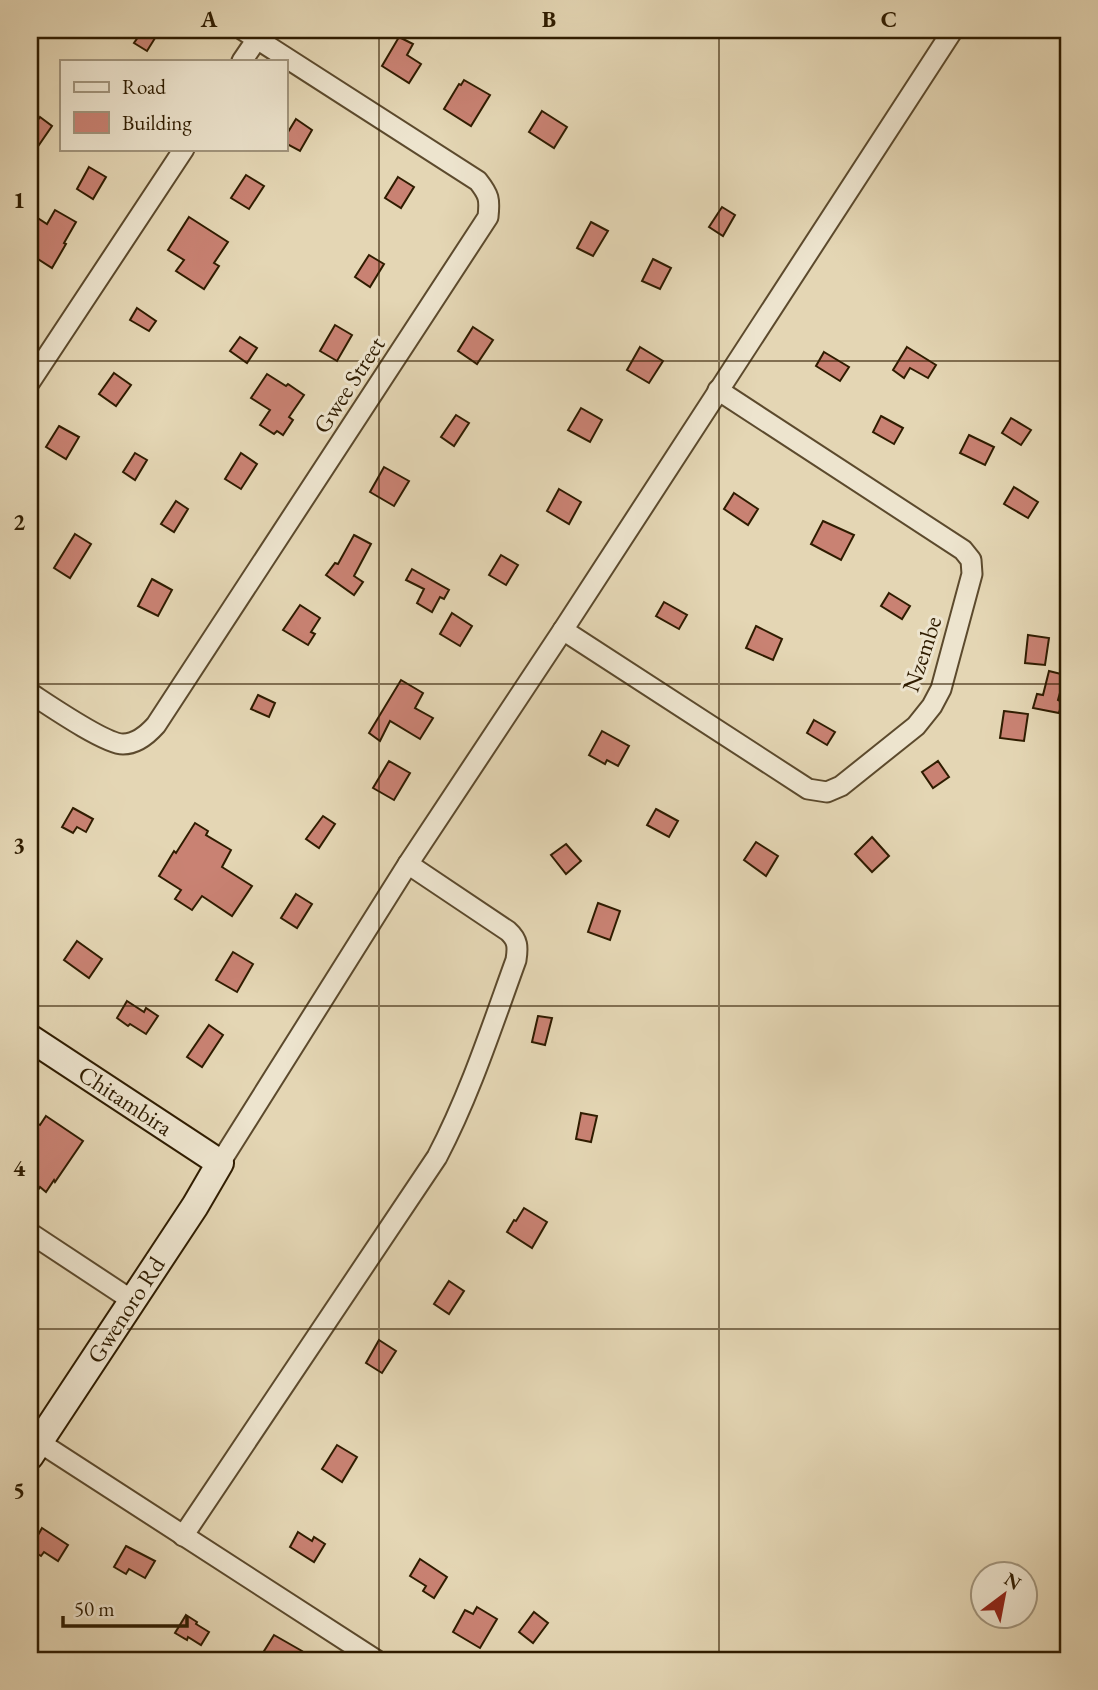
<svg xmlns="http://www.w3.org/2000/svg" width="1098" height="1690" viewBox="0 0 1098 1690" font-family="'EB Garamond',serif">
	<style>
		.building { fill: #c98273; stroke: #2f1c00; stroke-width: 2 }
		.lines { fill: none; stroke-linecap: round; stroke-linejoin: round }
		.street-casing { stroke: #5c4a2d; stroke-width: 23 }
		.secondary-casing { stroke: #2f1c00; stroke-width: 30 }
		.street { stroke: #ede4ce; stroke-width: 19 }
		.secondary { stroke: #ede4ce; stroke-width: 26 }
		.grid { fill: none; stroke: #2f1c00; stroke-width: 2; stroke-opacity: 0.55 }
		.labels { text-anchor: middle; stroke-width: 6; stroke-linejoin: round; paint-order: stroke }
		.street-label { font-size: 24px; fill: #2f1c00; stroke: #ede4ce }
		.neatline { fill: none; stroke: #2f1c00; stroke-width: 2.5 }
		.grid-label { font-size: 23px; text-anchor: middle; font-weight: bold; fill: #2f1c00 }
	</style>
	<rect width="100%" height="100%" fill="#e4d6b4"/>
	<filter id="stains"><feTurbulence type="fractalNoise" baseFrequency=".00286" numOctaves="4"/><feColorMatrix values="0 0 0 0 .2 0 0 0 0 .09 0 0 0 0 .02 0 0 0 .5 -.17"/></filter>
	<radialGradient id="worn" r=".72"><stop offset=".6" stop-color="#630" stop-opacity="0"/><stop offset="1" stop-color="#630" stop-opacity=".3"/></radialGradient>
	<!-- building -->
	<g class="building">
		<path d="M143,30H160L147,51L134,43Z"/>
		<path d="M399,37L413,44L407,55L421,64L409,83L382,66Z"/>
		<path d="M464,80L490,95L471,126L444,109L459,84L461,85Z"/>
		<path d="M542,111L567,127L554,148L529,132Z"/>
		<path d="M40,117L52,126L30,158V131Z"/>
		<path d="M296,119L312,130L300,151L285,143V137Z"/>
		<path d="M89,167L106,177L93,199L77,189Z"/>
		<path d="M246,175L264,186L249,209L231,198Z"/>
		<path d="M398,177L414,187L401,208L385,198Z"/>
		<path d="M722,207L735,215L723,236L709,227Z"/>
		<path d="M55,210L76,222L64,243L66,244L52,268L30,254V213L47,224Z"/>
		<path d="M189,217L228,242L214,263L219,266L204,289L176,271L184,260L168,250Z"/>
		<path d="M591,222L608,231L593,256L577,248Z"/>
		<path d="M369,255L384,264L370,287L355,277Z"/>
		<path d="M653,259L671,268L660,289L642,281Z"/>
		<path d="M137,308L156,321L149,331L130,320Z"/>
		<path d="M335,325L352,335L337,361L320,351Z"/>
		<path d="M473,327L493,340L477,364L458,351Z"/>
		<path d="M240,337L257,348L247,363L230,351Z"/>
		<path d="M640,347L663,361L649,383L627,370Z"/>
		<path d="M907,347L936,365L928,378L910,368L904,378L893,370Z"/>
		<path d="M824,352L849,367L840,381L816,366Z"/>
		<path d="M114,373L131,385L116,406L99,394Z"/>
		<path d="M267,374L286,386L288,384L304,395L289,417L293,420L283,435L277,431L274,434L260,425L270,410L251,398Z"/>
		<path d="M581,408L602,420L590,442L568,430Z"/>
		<path d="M456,415L469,423L454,446L441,437Z"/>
		<path d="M881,416L903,428L894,444L873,432Z"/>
		<path d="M1011,418L1031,430L1021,445L1002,433Z"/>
		<path d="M59,426L79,437L66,459L46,447Z"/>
		<path d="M969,435L994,447L985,465L960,453Z"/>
		<path d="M135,453L147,460L135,480L123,472Z"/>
		<path d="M241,453L257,464L241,489L225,479Z"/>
		<path d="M384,467L409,481L394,506L370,492Z"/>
		<path d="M1014,487L1038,502L1028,518L1004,504Z"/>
		<path d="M559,489L581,502L569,524L547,511Z"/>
		<path d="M734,493L758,509L748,525L724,509Z"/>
		<path d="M176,501L188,509L174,532L161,524Z"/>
		<path d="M823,521L854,535L841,560L811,544Z"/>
		<path d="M75,534L91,544L70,578L54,568Z"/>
		<path d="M354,535L371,544L354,576L363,582L354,595L326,575L335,563L338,564Z"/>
		<path d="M501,555L518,565L506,585L489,575Z"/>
		<path d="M412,569L449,590L444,599L440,597L432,612L417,603L424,589L406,580Z"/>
		<path d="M152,579L172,590L158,616L138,606Z"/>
		<path d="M889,593L910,606L902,619L881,606Z"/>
		<path d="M664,602L687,615L679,629L656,616Z"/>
		<path d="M300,605L320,618L311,632L315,634L308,645L283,630Z"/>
		<path d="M452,613L472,626L460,646L440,634Z"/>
		<path d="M756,626L782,639L773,660L746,648Z"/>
		<path d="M1028,635L1049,638L1045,665L1025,663Z"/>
		<path d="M1049,671L1065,675L1058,700L1062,702L1059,713L1033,708L1037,694L1043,695Z"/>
		<path d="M401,680L423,693L415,708L433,718L420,739L390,721L380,741L369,733Z"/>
		<path d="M258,695L275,703L269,717L251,709Z"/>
		<path d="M1004,711L1028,714L1024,741L1000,738Z"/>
		<path d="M814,720L835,732L827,745L807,733Z"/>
		<path d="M602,731L629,746L618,766L607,760L605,764L589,755Z"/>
		<path d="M389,761L410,773L394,800L373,788Z"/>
		<path d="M938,761L949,777L933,788L922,772Z"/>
		<path d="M73,808L93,819L86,832L77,827L73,833L62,827Z"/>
		<path d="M656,809L678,821L669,837L647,825Z"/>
		<path d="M323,816L335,824L319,848L306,839Z"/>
		<path d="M195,823L208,831L206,835L231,850L222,867L252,886L232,916L202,896L192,910L175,899L181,890L159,876L174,851L176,853Z"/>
		<path d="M872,837L889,856L872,872L855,854Z"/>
		<path d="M756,842L778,856L766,876L744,860Z"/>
		<path d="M566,844L581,861L566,874L551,855Z"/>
		<path d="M296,894L312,904L297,928L281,918Z"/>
		<path d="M598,903L620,911L610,940L588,932Z"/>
		<path d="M77,941L102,959L89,978L64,960Z"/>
		<path d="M233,952L253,964L237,992L216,980Z"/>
		<path d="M127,1001L144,1012L146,1008L158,1016L146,1034L130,1024L128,1026L117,1018Z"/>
		<path d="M538,1016L552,1018L545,1045L532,1042Z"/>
		<path d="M209,1025L223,1035L202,1067L187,1057Z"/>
		<path d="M581,1113L597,1116L591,1142L576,1139Z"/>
		<path d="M46,1116L83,1141L55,1182L54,1180L46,1192L40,1187L30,1202V1119L40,1125Z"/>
		<path d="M524,1208L547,1222L532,1248L507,1232L514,1220L516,1221Z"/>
		<path d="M449,1281L464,1291L449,1314L434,1304Z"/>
		<path d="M379,1340L396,1351L382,1373L366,1363Z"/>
		<path d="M337,1445L357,1457L342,1482L322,1469Z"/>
		<path d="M42,1528L68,1545L58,1561L44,1552L41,1556L30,1549Z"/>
		<path d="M298,1532L312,1541L314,1537L325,1544L314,1562L290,1547Z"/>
		<path d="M126,1546L155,1561L145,1578L129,1569L126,1574L114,1567Z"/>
		<path d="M420,1559L447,1577L434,1598L423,1591L426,1586L410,1576Z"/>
		<path d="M477,1607L497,1619L480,1648L453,1632L465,1610L473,1614Z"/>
		<path d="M534,1612L548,1623L533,1643L519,1632Z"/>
		<path d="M186,1615L197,1622L196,1624L209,1632L201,1645L188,1637L187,1640L175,1633Z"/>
		<path d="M274,1635L302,1651L296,1660H268L261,1656Z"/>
	</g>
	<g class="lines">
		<!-- street casing -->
		<g class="street-casing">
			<g id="street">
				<path d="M242,61L257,39"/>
				<path d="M30,382L184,149"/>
				<path d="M563,630L808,789L827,792L841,786L916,726L932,706L941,689L972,574L971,560L963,550L718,390"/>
				<path d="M30,693C47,704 105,744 123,744C136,744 148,734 156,725L488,217C490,199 489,195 478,181L243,30"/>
				<path d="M220,1163L408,864L563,630L953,30"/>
				<path d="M30,1233L133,1301"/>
				<path d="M39,1442L376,1660"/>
				<path d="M183,1536L437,1157C470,1094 492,1026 516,960C518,947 518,940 508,931L408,864"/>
			</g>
		</g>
		<!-- secondary casing -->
		<g class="secondary-casing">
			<g id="secondary">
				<path id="s1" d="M30,1038L220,1163L195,1206L30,1456"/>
			</g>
		</g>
		<!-- street -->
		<use href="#street" class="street"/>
		<!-- secondary -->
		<use href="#secondary" class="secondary"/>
	</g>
	<!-- grid -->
	<path class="grid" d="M379,30V1660M719,30V1660M30,361H1068M30,684H1068M30,1006H1068M30,1329H1068"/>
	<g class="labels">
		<!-- street labels -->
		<g class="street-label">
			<text transform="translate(349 385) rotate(-57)" y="8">Gwee Street</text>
			<text transform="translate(922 654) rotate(-72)" y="8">Nzembe</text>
			<text dy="8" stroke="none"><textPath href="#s1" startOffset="114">Chitambira</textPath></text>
			<text transform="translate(126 1310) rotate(-57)" y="8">Gwenoro Rd</text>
		</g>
	</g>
	<!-- margin -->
	<rect width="1098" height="1690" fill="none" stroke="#e4d6b4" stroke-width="77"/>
	<!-- legend -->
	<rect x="60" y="60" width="228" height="91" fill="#ede4ce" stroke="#a1947c" stroke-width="2"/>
	<rect x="74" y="82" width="35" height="10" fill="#ede4ce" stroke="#a1947c" stroke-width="2"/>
	<text x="122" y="94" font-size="21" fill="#2f1c00">Road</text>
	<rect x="74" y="112" width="35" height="21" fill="#c98273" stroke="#a1947c" stroke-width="2"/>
	<text x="122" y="130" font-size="21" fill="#2f1c00">Building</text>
	<!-- north arrow -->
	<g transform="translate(1004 1595) rotate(32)"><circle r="33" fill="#ede4ce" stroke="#a1947c" stroke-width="2"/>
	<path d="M0-5L12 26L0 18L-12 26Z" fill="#8f2418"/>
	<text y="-10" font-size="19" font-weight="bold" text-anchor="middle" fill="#2f1c00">N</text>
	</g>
	<!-- scale -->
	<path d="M63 1616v10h124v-10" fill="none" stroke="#2f1c00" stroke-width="3.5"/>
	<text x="74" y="1616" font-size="21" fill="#2f1c00" stroke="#ede4ce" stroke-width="5" paint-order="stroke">50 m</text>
	<rect x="38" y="38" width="1022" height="1614" class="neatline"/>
	<g class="grid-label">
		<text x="209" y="27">A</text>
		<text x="549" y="27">B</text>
		<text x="889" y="27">C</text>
		<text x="19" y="208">1</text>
		<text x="19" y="530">2</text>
		<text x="19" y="853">3</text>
		<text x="19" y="1176">4</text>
		<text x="19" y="1498">5</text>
	</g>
	<rect width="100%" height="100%" filter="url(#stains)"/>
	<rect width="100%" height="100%" fill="url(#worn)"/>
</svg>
